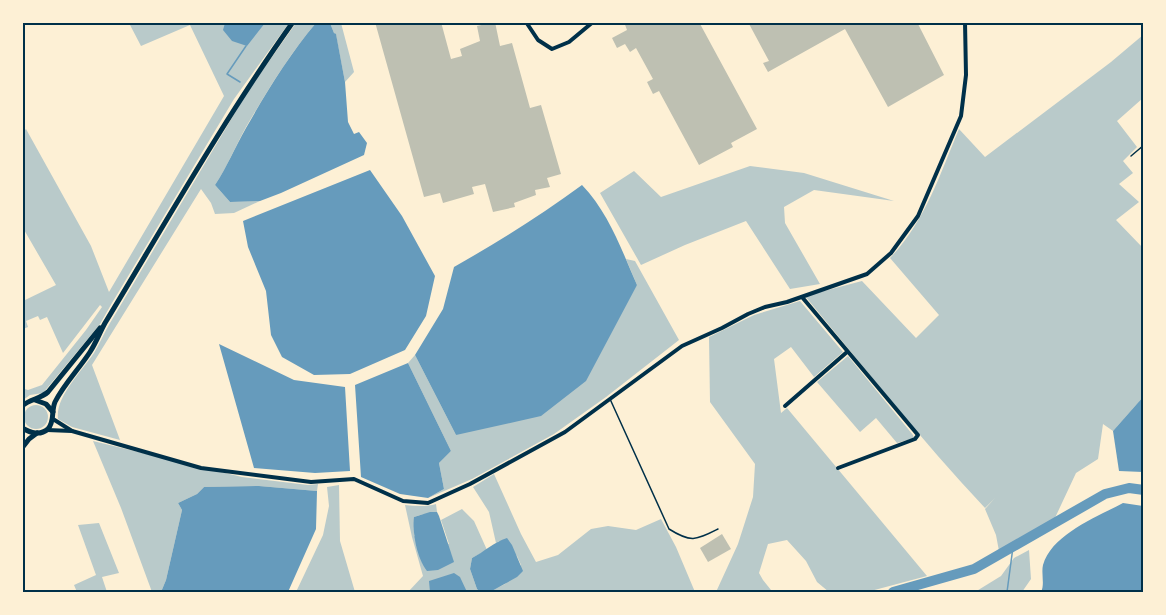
<svg xmlns="http://www.w3.org/2000/svg" width="1166" height="615" viewBox="0 0 1166 615" font-family="Lato,sans-serif">
	<style>
		.green { fill: #b9caca }
		.water { fill: #669bbc }
		.lines { fill: none; stroke-linecap: round; stroke-linejoin: round }
		.stream { stroke: #669bbc; stroke-width: 1.5 }
		.river { stroke: #669bbc; stroke-width: 10 }
		.building { fill: #bec0b2 }
		.service { stroke: #003049; stroke-width: 1.5 }
		.minor { stroke: #003049; stroke-width: 4 }
		.primary { stroke: #003049; stroke-width: 5 }
		.neatline { fill: none; stroke: #003049; stroke-width: 2 }
	</style>
	<rect width="100%" height="100%" fill="#fdf0d5"/>
	<!-- green -->
	<g class="green">
		<path d="M129,23H289L234,99L112,303L100,324L43,393L30,395L23,400L22,388L28,390L42,385L86,330L102,307L100,305L63,353L47,317L40,320L38,316L26,321L28,327L23,329V301L56,285L23,228V132L26,129L91,246L109,292L224,96L190,25L141,46Z"/>
		<path d="M296,23H316C289,55 267,91 246,127C235,147 227,167 215,185L230,202L260,201L234,213L215,214L211,203L201,189L92,365L120,440L72,427L58,419C55,397 82,371 94,353C100,343 104,333 110,323L248,91Z"/>
		<path d="M330,23H341L354,72L345,82L336,35L334,33Z"/>
		<path d="M1143,35V98L1117,121L1137,147L1123,161L1133,173L1119,184L1139,202L1116,220L1143,248V397L1113,431L1103,424L1098,459L1076,473L1054,520L999,551L996,535L985,509L995,498L985,508C921,440 864,367 805,296L862,281L916,338L939,315L890,258C925,222 940,174 959,129L985,157L1111,62Z"/>
		<path d="M750,166L804,173L894,201L814,190L784,207L785,223L820,284L790,289L746,221L685,245L641,265L600,193L634,171L661,197Z"/>
		<path d="M626,259L635,261L679,340L606,397L554,434L472,479L428,498L444,489L439,463L451,451L408,363L415,355L456,435L637,285Z"/>
		<path d="M800,301L843,352L814,377L791,347L774,359L781,413L787,408L927,576L867,592H829L817,582L806,561L787,540L768,544L759,573L763,580L771,590L769,592H716L738,544L753,497L755,464L710,402L709,337L754,315Z"/>
		<path d="M848,356L913,435L914,438L897,443L876,418L860,432L817,382Z"/>
		<circle cx="36" cy="417" r="12"/>
		<path d="M93,441L242,477L308,485L318,484L317,491L259,486L204,487L197,494L178,503L182,510L166,580L161,592H152L121,508Z"/>
		<path d="M494,474L521,534L536,562L558,555L591,529L608,526L636,530L661,519L676,547L695,592H489L505,584L521,565L517,556L499,541L496,543L489,512L473,487Z"/>
		<path d="M339,485L340,541L355,592H296L323,535L329,506L327,487Z"/>
		<path d="M436,504L437,512L420,515L414,517V536L449,544L441,520L462,509L474,521L487,550L472,558L470,569L477,589L480,592H408L423,576L412,537L405,505C415,506 426,507 436,504Z"/>
		<path d="M99,523L119,573L102,577L107,592H77L74,585L96,575L78,525Z"/>
		<path d="M1029,550L1031,579L1022,592H975L1001,576L1014,558Z"/>
	</g>
	<!-- water -->
	<g class="water">
		<path d="M225,23V22L265,23L247,46L232,41L223,30Z"/>
		<path d="M316,23H330L334,33L336,34L345,82L348,122L354,134L359,132L367,143L364,155L281,193L260,201L230,202L215,185C227,167 235,147 246,128C267,91 289,55 316,23Z"/>
		<path d="M370,170L402,216L435,276L426,316L405,350L350,374L314,375L282,357L271,335L266,291L248,247L243,221Z"/>
		<path d="M582,185C609,213 622,251 637,285L586,381L541,416L456,435L415,355L443,309L454,267C498,242 541,215 582,185Z"/>
		<path d="M219,344L294,380L345,387L350,471L315,473L254,468Z"/>
		<path d="M408,363L451,451L439,463L444,489L428,498L400,494L361,477L355,385Z"/>
		<path d="M1143,397V472L1119,471L1113,431Z"/>
		<path d="M259,486L317,491L316,529L288,592H161L166,580L182,510L178,503L197,494L204,487Z"/>
		<path d="M1123,503L1143,506V592H1041C1045,584 1041,574 1043,565C1052,534 1097,517 1123,503Z"/>
		<path d="M430,512H437L439,516L454,562L438,570L427,571C417,559 412,532 414,517Z"/>
		<path d="M507,538L512,545L523,571L517,577L490,592H480L477,589L470,569L472,558C484,552 494,542 507,538Z"/>
		<path d="M454,573L460,577L467,592H430L429,581Z"/>
	</g>
	<g class="lines">
		<!-- stream -->
		<g class="stream">
			<path d="M240,82L227,74L246,46"/>
			<path d="M1007,592L1013,547"/>
		</g>
		<!-- river -->
		<path class="river" d="M893,592L974,569L1105,494L1129,488L1144,490"/>
	</g>
	<!-- building -->
	<g class="building">
		<path d="M375,22H441L451,59L462,56L460,49L480,41L477,26L495,22L500,46L512,43L530,108L541,105L561,174L547,178L550,187L535,190L536,195L514,203L515,207L493,212L485,184L472,187L474,194L443,203L440,193L424,197Z"/>
		<path d="M624,22H699L757,129L731,143L733,147L699,165L659,91L653,94L647,82L653,79L636,48L630,52L625,44L617,48L612,38L627,30Z"/>
		<path d="M748,22H917L944,75L888,107L845,29L768,72L763,63L769,61Z"/>
		<path d="M722,534L731,549L708,562L700,548Z"/>
	</g>
	<g class="lines">
		<!-- service -->
		<g class="service">
			<path d="M1131,156L1144,145"/>
			<path d="M610,399L669,529C691,543 696,540 718,529"/>
		</g>
		<!-- minor -->
		<g class="minor">
			<path d="M526,22L538,40L552,49L569,42L593,22"/>
			<path d="M802,297L918,435L915,439L838,468"/>
			<path d="M785,406L847,352"/>
			<path d="M53,419L72,431L201,468L311,482L354,479L403,501L428,503L470,484L565,432L682,346L722,328L748,314L765,307L787,302L867,274L891,253L918,216L961,116L966,75L965,22"/>
			<path d="M47,430L72,431"/>
		</g>
		<!-- primary -->
		<g class="primary">
			<path d="M35,400L46,404L53,412"/>
			<path d="M22,406C30,399 40,399 48,392L100,328"/>
			<path d="M22,428C31,433 40,436 48,429C55,421 51,411 55,402C64,384 79,369 90,352C96,343 100,332 105,323C166,222 224,119 293,22"/>
			<path d="M22,448L29,439L37,433"/>
		</g>
	</g>
	<!-- border -->
	<rect width="1166" height="615" fill="none" stroke="#fdf0d5" stroke-width="48"/>
	<rect x="24" y="24" width="1118" height="567" class="neatline"/>
</svg>
